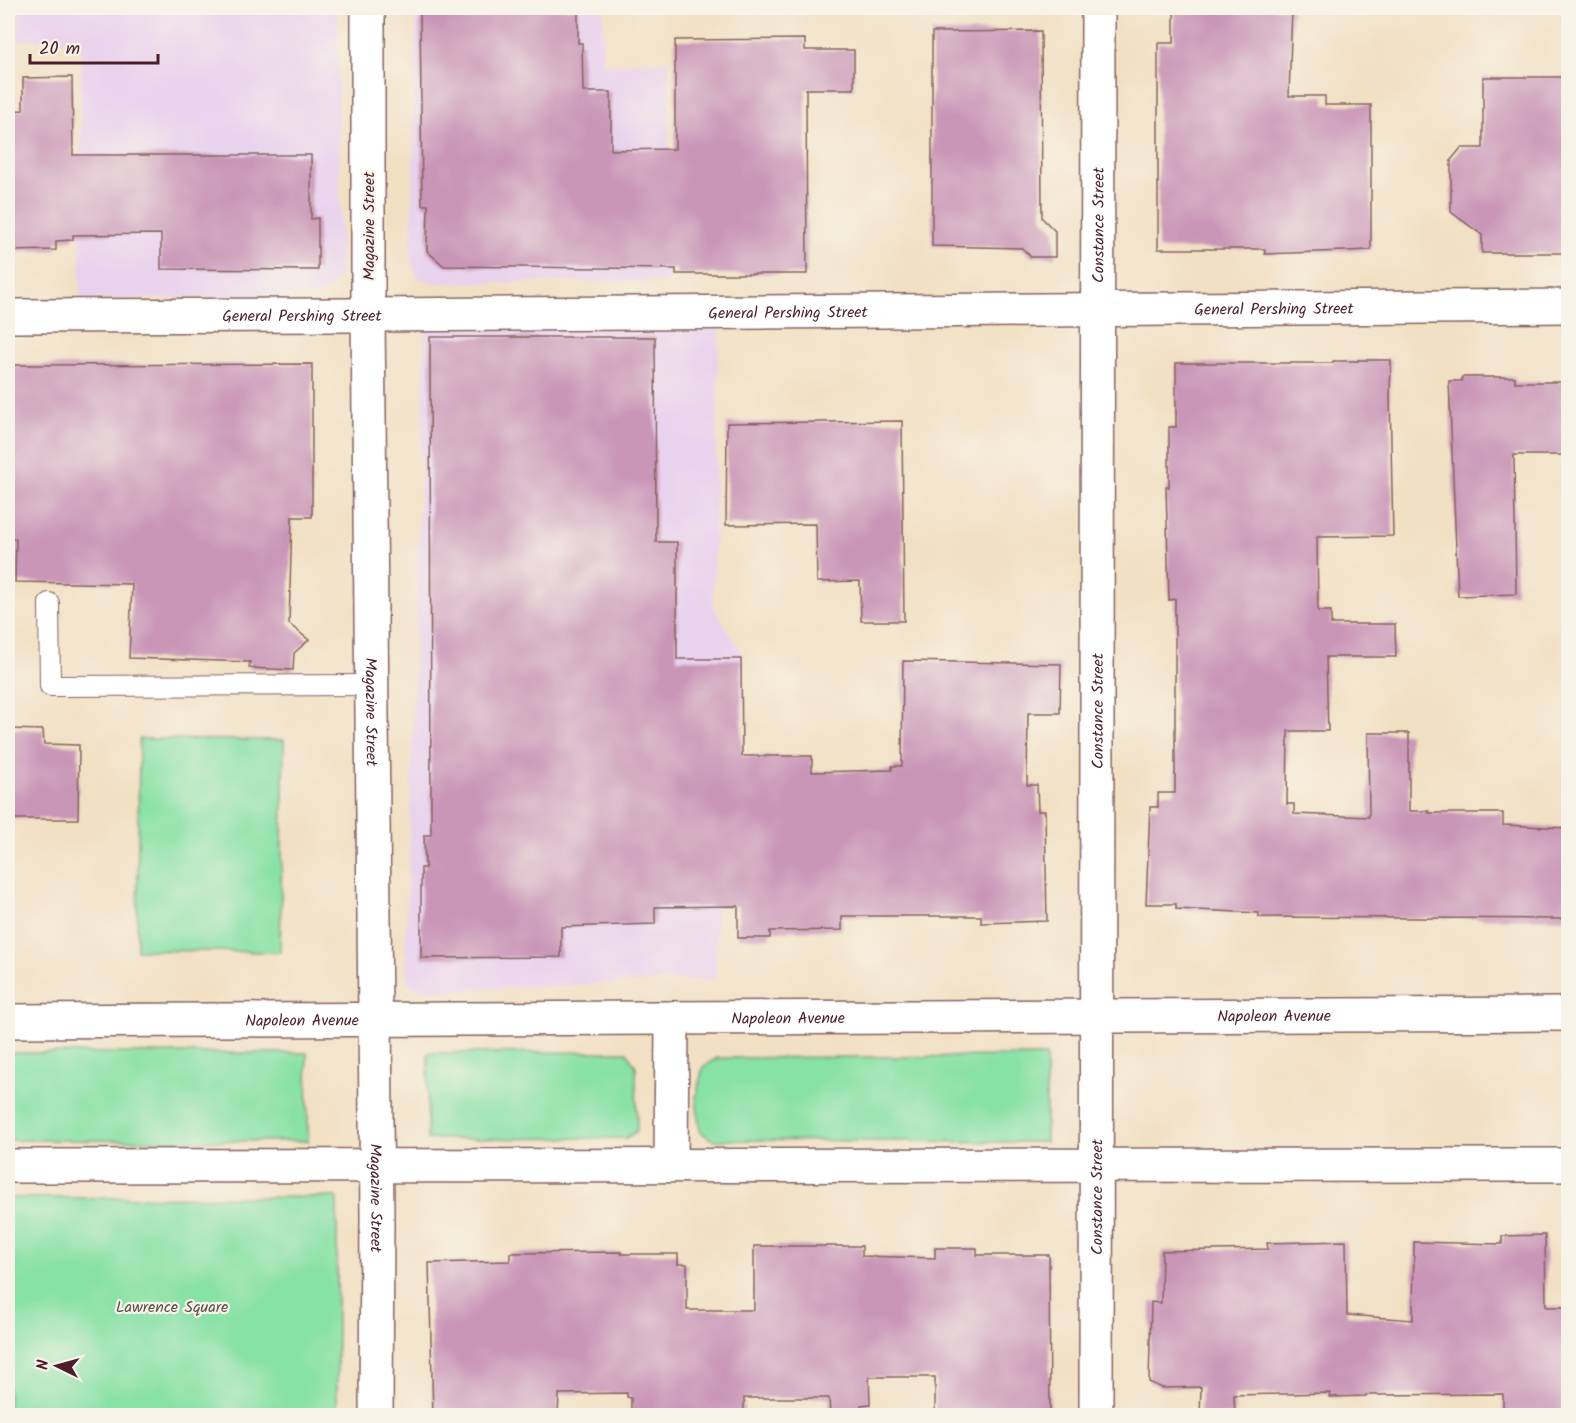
<svg xmlns="http://www.w3.org/2000/svg" width="1576" height="1423" viewBox="0 0 1576 1423" font-family="Kalam,sans-serif">
	<style>
		.built { fill: #e9d2ed }
		.green { fill: #88e1a5; stroke: #698068; stroke-width: 1.5 }
		.building { fill: #c996b7 }
		.lines { fill: none; stroke-linecap: round; stroke-linejoin: round }
		.service-casing { stroke: #856361; stroke-width: 22 }
		.minor-casing { stroke: #856361; stroke-width: 36 }
		.tertiary-casing { stroke: #856361; stroke-width: 36 }
		.service { stroke: #fff; stroke-width: 20 }
		.minor { stroke: #fff; stroke-width: 33 }
		.tertiary { stroke: #fff; stroke-width: 33 }
		.labels { text-anchor: middle; stroke-width: 4.5; stroke-linejoin: round; paint-order: stroke }
		.street-label { font-size: 16px; fill: #4a1f2b; stroke: #f7f3e8 }
		.park-label { font-size: 16px; fill: #5a504a; stroke: #f7f3e8 }
	</style>
	<rect width="100%" height="100%" fill="#f7f3e8"/>
	<filter id="ink" filterUnits="userSpaceOnUse"><feTurbulence type="fractalNoise" baseFrequency=".0167" numOctaves="2"/><feDisplacementMap in="SourceGraphic" scale="12" xChannelSelector="R" yChannelSelector="G"/><feConvolveMatrix kernelMatrix="1 2 1 2 8 2 1 2 1" color-interpolation-filters="sRGB"/></filter>
	<filter id="wash" filterUnits="userSpaceOnUse"><feTurbulence type="fractalNoise" baseFrequency=".008" numOctaves="4" result="noise"/><feDisplacementMap in="SourceGraphic" scale="24" xChannelSelector="R" yChannelSelector="G"/><feGaussianBlur stdDeviation="1.35" result="paint"/><feColorMatrix in="noise" values="0 0 0 0 0 0 0 0 0 0 0 0 0 0 0 0 0 1.4 0 .05"/><feComposite in="paint" operator="in"/></filter>
	<g filter="url(#wash)">
		<rect width="100%" height="100%" fill="#f2e0c4"/>
		<!-- built -->
		<g class="built">
			<path d="M18,8H337L341,250L340,275L328,291L316,295L80,300L81,40H18Z"/>
			<path d="M416,8H603V64L669,61V281L437,283L418,278L411,264Z"/>
			<path d="M431,327L719,328L713,607L743,655V725L716,726V979L428,991L418,989L408,982L405,966L425,334Z"/>
		</g>
		<!-- green -->
		<g class="green">
			<path d="M139,739L284,740L280,952L137,950Z"/>
			<path d="M627,1052L636,1067L637,1131L626,1138L427,1139L428,1053Z"/>
			<path d="M8,1053H307L308,1141L8,1140Z"/>
			<path d="M1046,1056V1142L712,1140L700,1131L696,1097L703,1067L717,1058Z"/>
			<path d="M337,1197V1415H8V1198Z"/>
		</g>
		<g id="blocks">
			<!-- building -->
			<g class="building">
				<path d="M420,8H578V43H582L583,92H611V150L675,149V40L805,39V50H854V89H806L807,274H676V269L444,266L427,251L428,205H422Z"/>
				<path d="M1174,8H1292L1289,96H1325V105H1371V250L1265,254V249H1158V43H1174Z"/>
				<path d="M1041,31L1042,218L1055,231V257H1031L1022,248L932,246V32Z"/>
				<path d="M72,77L73,155H311V219L318,218V270L161,269V234L73,235V240L56,241V250L8,251V111L23,110V78Z"/>
				<path d="M1483,77H1569V253H1482V235L1451,212V160L1461,148H1483Z"/>
				<path d="M430,337H655L656,542H677V659H741L742,756H812V772L892,770V766H902L903,661L1061,664L1060,713H1028L1027,785H1037L1038,811H1045L1047,921L981,923V916H842V930L770,931V938H738V906L655,907V924L561,927V957L421,958V868H425L424,835H431Z"/>
				<path d="M1358,360H1391L1390,394L1393,536L1317,537L1318,611H1331V624H1395L1396,657H1326L1328,731H1288L1287,804H1294V814L1369,817L1368,733H1409V811H1429V813H1503V825L1569,828V919L1259,917V913L1176,909V904H1146L1150,807H1158V793H1175V599L1169,600L1166,487H1169V427H1176V363H1333V361H1358Z"/>
				<path d="M312,364V517H292L289,624L309,640L294,653L293,670L249,668L250,662L129,658L132,584L15,582L16,539H8V365Z"/>
				<path d="M1462,377H1515V382H1569V455H1514L1516,594L1458,596L1449,381H1462Z"/>
				<path d="M902,421L904,621H861L860,581L817,582L816,524L726,525L727,423Z"/>
				<path d="M8,729L43,730L44,744L79,745L78,819H8Z"/>
				<path d="M1545,1235L1546,1307H1569V1416H1503V1394L1366,1395V1396L1329,1397L1330,1393L1234,1395L1235,1416L1200,1415L1201,1387L1162,1388L1149,1382L1151,1302L1161,1303L1162,1251L1268,1249L1267,1243L1346,1241L1347,1315L1413,1320L1414,1242L1502,1244V1236Z"/>
				<path d="M754,1246H862V1256L935,1258V1248H977V1255H1049L1050,1416H935V1377H869L870,1404L861,1405V1416H830L829,1398H744V1416H631V1398L627,1397V1393L559,1394L558,1416H433L429,1263L510,1261V1253L621,1252V1254H678V1264H687V1310H754Z"/>
			</g>
		</g>
	</g>
	<g filter="url(#ink)">
		<use href="#blocks" fill-opacity="0" stroke="#856361" stroke-width="1.5"/>
		<g class="lines">
			<!-- service casing -->
			<g class="service-casing">
				<path id="service" d="M49,603L50,686L371,685"/>
			</g>
			<!-- minor casing -->
			<g class="minor-casing">
				<g id="minor">
					<path id="s1" d="M8,316L368,315L1568,306"/>
					<path id="s2" d="M1096,1416L1098,8"/>
				</g>
			</g>
			<!-- tertiary casing -->
			<g class="tertiary-casing">
				<g id="tertiary">
					<path id="s3" d="M368,8V315L377,1216L376,1416"/>
					<path id="s4" d="M8,1021L1568,1014"/>
					<path d="M671,1165L672,1018"/>
					<path d="M8,1166L1568,1165"/>
				</g>
			</g>
			<!-- service -->
			<use href="#service" class="service"/>
			<!-- minor -->
			<use href="#minor" class="minor"/>
			<!-- tertiary -->
			<use href="#tertiary" class="tertiary"/>
		</g>
	</g>
	<g class="labels">
		<!-- street labels -->
		<g class="street-label">
			<text transform="translate(368 226) rotate(-90)" y="6">Magazine Street</text>
			<text dy="6" stroke="none"><textPath href="#s2" startOffset="1191">Constance Street</textPath></text>
			<text dy="6" stroke="none"><textPath href="#s1" startOffset="1266">General Pershing Street</textPath></text>
			<text dy="6" stroke="none"><textPath href="#s1" startOffset="780">General Pershing Street</textPath></text>
			<text dy="6" stroke="none"><textPath href="#s1" startOffset="294">General Pershing Street</textPath></text>
			<text dy="6" stroke="none"><textPath href="#s2" startOffset="705">Constance Street</textPath></text>
			<text dy="6" stroke="none"><textPath href="#s3" startOffset="704">Magazine Street</textPath></text>
			<text dy="6" stroke="none"><textPath href="#s4" startOffset="1266">Napoleon Avenue</textPath></text>
			<text dy="6" stroke="none"><textPath href="#s4" startOffset="780">Napoleon Avenue</textPath></text>
			<text dy="6" stroke="none"><textPath href="#s4" startOffset="294">Napoleon Avenue</textPath></text>
			<text dy="6" stroke="none"><textPath href="#s3" startOffset="1190">Magazine Street</textPath></text>
			<text dy="6" stroke="none"><textPath href="#s2" startOffset="219">Constance Street</textPath></text>
		</g>
		<!-- park labels -->
		<g class="park-label">
			<text x="172" y="1312">Lawrence Square</text>
		</g>
	</g>
	<!-- margin -->
	<rect width="1576" height="1423" fill="none" stroke="#f7f3e8" stroke-width="30"/>
	<!-- north arrow -->
	<g transform="translate(57 1366) rotate(275)" stroke="#f7f3e8" stroke-width="4.5" paint-order="stroke">
	<path d="M0-4.5L10 22L0 15L-10 22Z" fill="#4a1f2b"/>
	<text y="-9" font-size="16" font-weight="bold" text-anchor="middle" fill="#4a1f2b">N</text>
	</g>
	<!-- scale -->
	<path d="M30 54v9h128v-9" fill="none" stroke="#4a1f2b" stroke-width="3"/>
	<text x="39" y="54" font-size="18" fill="#4a1f2b" stroke="#f7f3e8" stroke-width="4.5" paint-order="stroke">20 m</text>
</svg>
